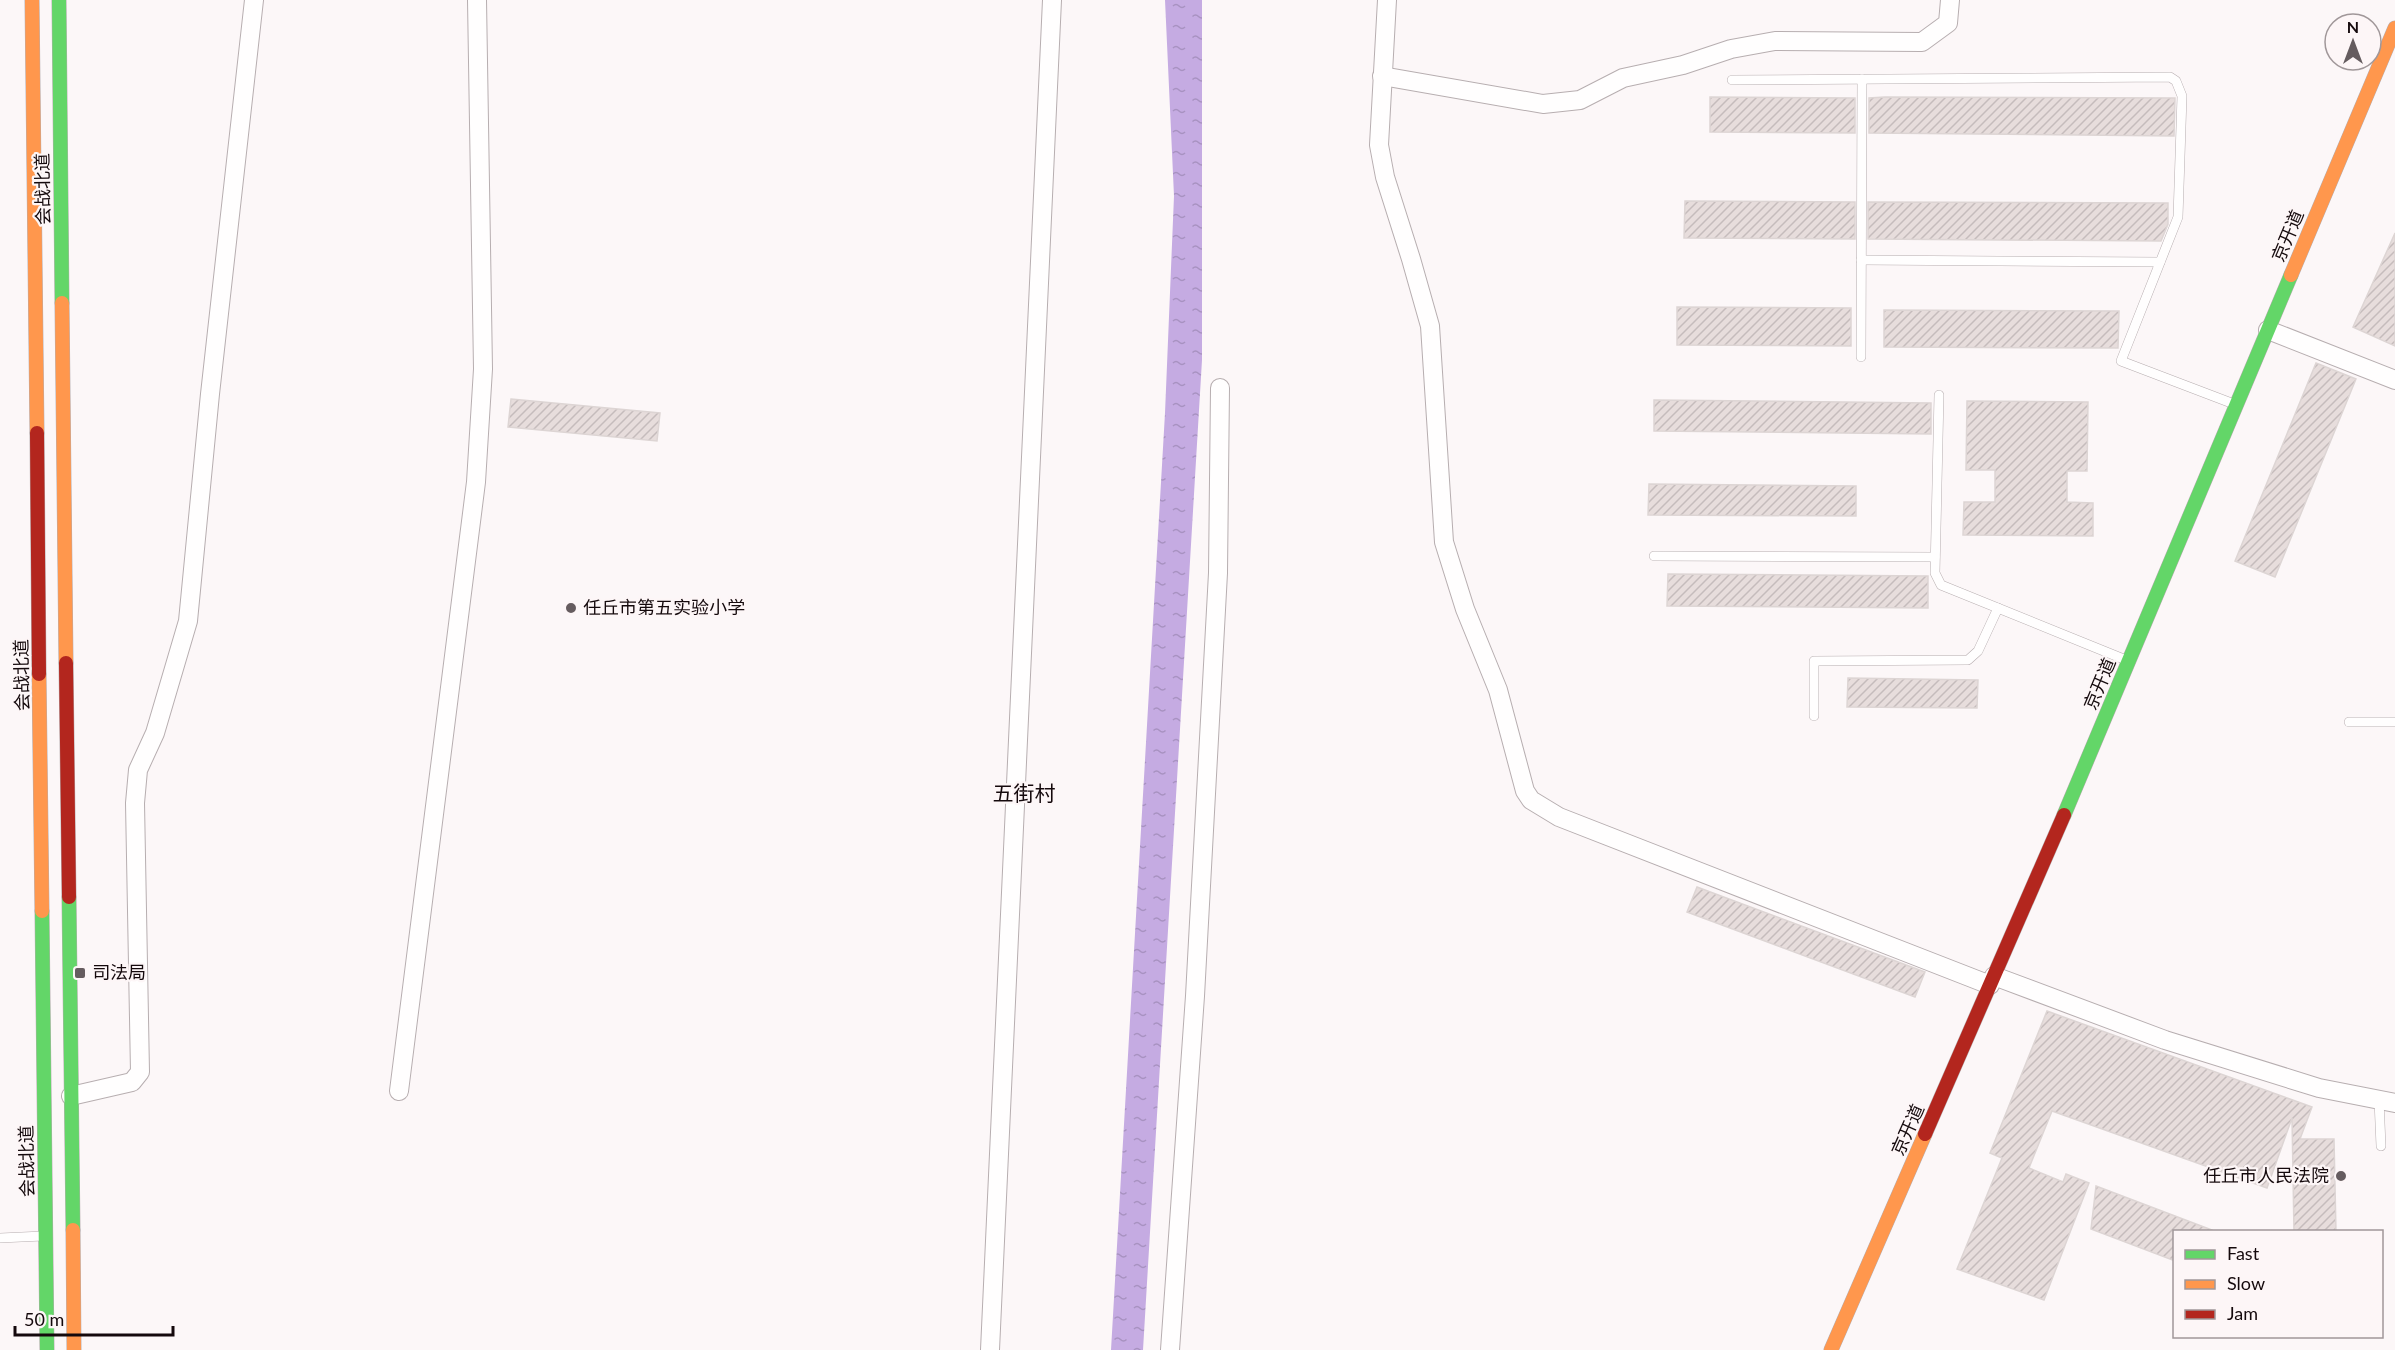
<svg xmlns="http://www.w3.org/2000/svg" width="2395" height="1350" viewBox="0 0 2395 1350" font-family="Lato,'Noto Sans SC',sans-serif">
	<style>
		.water { fill: url(#water-ripples) }
		.building { fill: url(#building-hatch); stroke: #ddd5d4; stroke-width: 1.5 }
		.lines { fill: none; stroke-linecap: round; stroke-linejoin: round }
		.lane-casing { stroke: #b7aeb0; stroke-width: 10 }
		.street-casing { stroke: #b7aeb0; stroke-width: 20 }
		.fast-casing { stroke: #b7aeb0; stroke-width: 15 }
		.slow-casing { stroke: #b7aeb0; stroke-width: 15 }
		.jam-casing { stroke: #b7aeb0; stroke-width: 15 }
		.lane { stroke: #fffefe; stroke-width: 9 }
		.street { stroke: #fffefe; stroke-width: 18 }
		.fast { stroke: #63d668; stroke-width: 14 }
		.slow { stroke: #ff974d; stroke-width: 14 }
		.jam { stroke: #b3261e; stroke-width: 14 }
		.poi-dot { fill: #655c5f; stroke: #fdf6f7; stroke-width: 2 }
		.labels { text-anchor: middle; stroke-width: 4.5; stroke-linejoin: round; paint-order: stroke }
		.street-label { font-size: 18px; fill: #14090c; stroke: #fdf6f7 }
		.poi-label { font-size: 18px; fill: #14090c; stroke: #fdf6f7; text-anchor: start }
		.quarter-label { font-size: 21px; fill: #14090c; stroke: #fdf6f7 }
	</style>
	<defs>
		<pattern id="water-ripples" width="26" height="14" patternUnits="userSpaceOnUse" patternTransform="scale(1.5)"><rect width="26" height="14" fill="#c5abe2"/><path d="M2 4q2-2 4 0t4 0M15 11q2-2 4 0t4 0" fill="none" stroke="#a892c1"/></pattern>
		<pattern id="building-hatch" width="6" height="6" patternUnits="userSpaceOnUse" patternTransform="scale(1.5)"><rect width="6" height="6" fill="#e7dddc"/><path d="M-1 1l2-2M0 6l6-6M5 7l2-2" fill="none" stroke="#c5bcbc"/></pattern>
	</defs>
	<rect width="100%" height="100%" fill="#fcf7f8"/>
	<!-- water -->
	<path class="water" d="M1165,0H1202V360L1143,1350H1111L1165,413L1174,196Z"/>
	<!-- building -->
	<g class="building">
		<path d="M1710,97L1855,98V133L1710,132Z"/>
		<path d="M1885,97L2175,98L2174,136L1869,133V98Z"/>
		<path d="M1685,201L1855,202V239L1684,238Z"/>
		<path d="M1868,202L2168,203V224L2161,241L1868,239Z"/>
		<path d="M2395,233V346L2353,327Z"/>
		<path d="M1677,307L1851,308V346L1677,345Z"/>
		<path d="M1884,310L2119,311L2118,348L1884,347Z"/>
		<path d="M2316,363L2356,379L2275,577L2235,561Z"/>
		<path d="M511,399L660,413L657,441L508,427Z"/>
		<path d="M1654,400L1931,403V434L1654,431Z"/>
		<path d="M1967,401L2088,402L2087,471H2067V502L2093,503V536L1963,535L1964,502H1995V470H1966Z"/>
		<path d="M1649,484L1856,486V516L1648,515Z"/>
		<path d="M1668,574L1928,576V608L1667,606Z"/>
		<path d="M1848,678L1978,680L1977,708L1847,707Z"/>
		<path d="M1697,887L1925,972L1915,997L1687,912Z"/>
		<path d="M2047,1011L2312,1107L2300,1139H2334L2336,1232H2294L2292,1118L2267,1188L2052,1111L2029,1168L2063,1182L2066,1174L2089,1183L2044,1300L1957,1269L2002,1158L1990,1153Z"/>
		<path d="M2096,1186L2212,1230V1232H2175V1261L2091,1229Z"/>
	</g>
	<g class="lines">
		<!-- lane casing -->
		<g class="lane-casing">
			<g id="lane">
				<path d="M1732,80L2170,77L2176,81L2182,96L2178,217L2121,361L2234,404"/>
				<path d="M1861,260L2160,262"/>
				<path d="M1861,357L1862,79"/>
				<path d="M1939,395L1935,573L1941,585L2126,660"/>
				<path d="M1654,556L1935,557"/>
				<path d="M1814,716V661L1968,660L1978,651L1998,608"/>
				<path d="M2349,722H2395"/>
				<path d="M2379,1100L2381,1146"/>
				<path d="M0,1238L43,1236"/>
			</g>
		</g>
		<!-- street casing -->
		<g class="street-casing">
			<g id="street">
				<path d="M1387,0L1379,145L1385,177L1411,259L1430,326L1444,542L1465,609L1498,690L1525,791L1531,800L1559,817L1990,985"/>
				<path d="M1382,76L1543,104L1580,100L1623,78L1683,65L1731,49L1775,41L1922,42L1948,23L1950,0"/>
				<path d="M2268,330L2395,380"/>
				<path d="M1994,976L2165,1040L2319,1088L2395,1103"/>
				<path d="M399,1091L476,482L483,369L477,0"/>
				<path d="M71,1096L132,1082L140,1072L135,803L138,770L155,733L188,621L210,394L254,0"/>
				<path d="M990,1350L1052,0"/>
				<path d="M1170,1350L1195,996L1218,573L1220,388"/>
			</g>
		</g>
		<!-- fast casing -->
		<g class="fast-casing">
			<g id="fast">
				<path d="M59,0L62,303"/>
				<path d="M2064,815L2291,275"/>
				<path d="M69,897L73,1230"/>
				<path d="M42,911L47,1350"/>
			</g>
		</g>
		<!-- slow casing -->
		<g class="slow-casing">
			<g id="slow">
				<path d="M32,0L37,433"/>
				<path d="M2291,275L2395,28"/>
				<path d="M62,303L66,663"/>
				<path d="M39,674L42,911"/>
				<path d="M73,1230L74,1350"/>
				<path d="M1831,1350L1925,1134"/>
			</g>
		</g>
		<!-- jam casing -->
		<g class="jam-casing">
			<g id="jam">
				<path d="M37,433L39,674"/>
				<path d="M66,663L69,897"/>
				<path d="M1925,1134L2064,815"/>
			</g>
		</g>
		<!-- lane -->
		<use href="#lane" class="lane"/>
		<!-- street -->
		<use href="#street" class="street"/>
		<!-- fast -->
		<use href="#fast" class="fast"/>
		<!-- slow -->
		<use href="#slow" class="slow"/>
		<!-- jam -->
		<use href="#jam" class="jam"/>
	</g>
	<!-- markers -->
	<g class="poi-dot">
		<circle cx="571" cy="608" r="6"/>
		<rect x="74" y="967" width="12" height="12" rx="3"/>
		<circle cx="2341" cy="1176" r="6"/>
	</g>
	<g class="labels">
		<!-- street labels -->
		<g class="street-label">
			<text transform="translate(43 189) rotate(-91)" y="6">会战北道</text>
			<text transform="translate(2288 236) rotate(-67)" y="6">京开道</text>
			<text transform="translate(22 675) rotate(-91)" y="6">会战北道</text>
			<text transform="translate(2100 684) rotate(-67)" y="6">京开道</text>
			<text transform="translate(1908 1130) rotate(-66)" y="6">京开道</text>
			<text transform="translate(27 1161) rotate(-91)" y="6">会战北道</text>
		</g>
		<!-- poi labels -->
		<g class="poi-label">
			<text x="583" y="614">任丘市第五实验小学</text>
			<text x="92" y="979">司法局</text>
			<text x="2329" y="1182" text-anchor="end">任丘市人民法院</text>
		</g>
		<!-- quarter labels -->
		<g class="quarter-label">
			<text x="1024" y="801">五街村</text>
		</g>
	</g>
	<!-- legend -->
	<rect x="2173" y="1230" width="210" height="108" fill="#fdf6f7" stroke="#a09799" stroke-width="1.5"/>
	<rect x="2185" y="1250" width="30" height="9" fill="#63d668" stroke="#a09799" stroke-width="1.5"/>
	<text x="2227" y="1260" font-size="18" fill="#14090c">Fast</text>
	<rect x="2185" y="1280" width="30" height="9" fill="#ff974d" stroke="#a09799" stroke-width="1.5"/>
	<text x="2227" y="1290" font-size="18" fill="#14090c">Slow</text>
	<rect x="2185" y="1310" width="30" height="9" fill="#b3261e" stroke="#a09799" stroke-width="1.5"/>
	<text x="2227" y="1320" font-size="18" fill="#14090c">Jam</text>
	<!-- north arrow -->
	<g transform="translate(2353 42)"><circle r="28" fill="#fdf6f7" stroke="#a09799" stroke-width="1.5"/>
	<path d="M0-4.5L10 22L0 15L-10 22Z" fill="#655c5f"/>
	<text y="-9" font-size="16" font-weight="bold" text-anchor="middle" fill="#14090c">N</text>
	</g>
	<!-- scale -->
	<path d="M15 1326v9h158v-9" fill="none" stroke="#14090c" stroke-width="3"/>
	<text x="24" y="1326" font-size="18" fill="#14090c" stroke="#fdf6f7" stroke-width="4.5" paint-order="stroke">50 m</text>
</svg>
